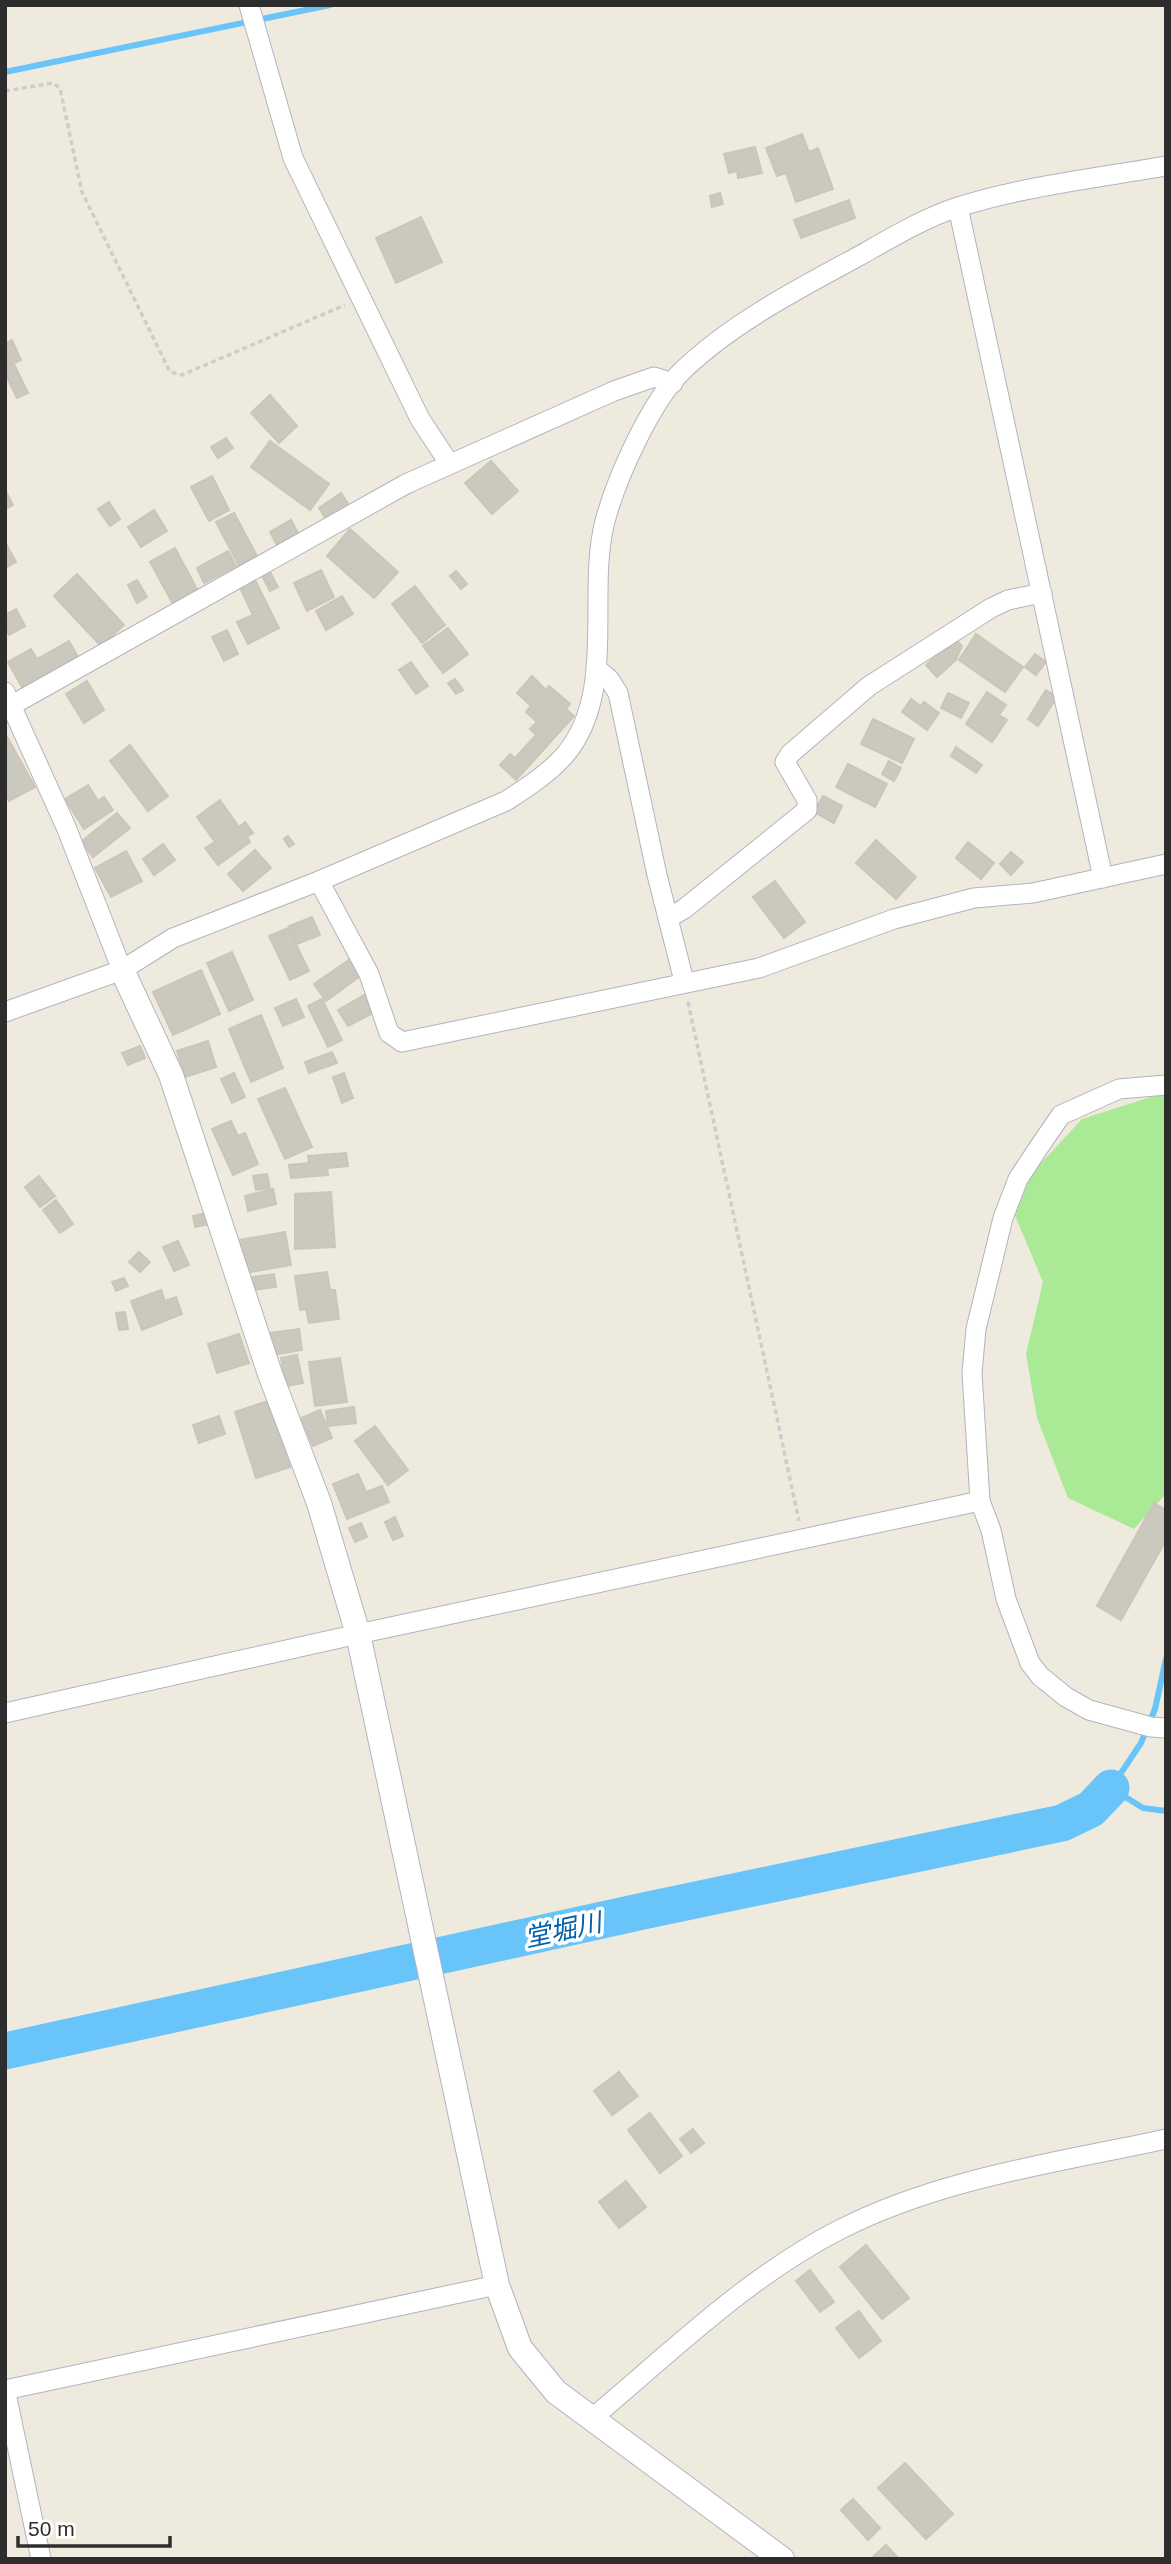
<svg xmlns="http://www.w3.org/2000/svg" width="1171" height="2564" viewBox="0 0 1171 2564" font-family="Helvetica,'Noto Sans JP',sans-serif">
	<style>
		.green { fill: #aaea97 }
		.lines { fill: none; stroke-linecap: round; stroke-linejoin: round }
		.stream { stroke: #69c4f9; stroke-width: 6 }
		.river { stroke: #69c4f9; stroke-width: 37 }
		.building { fill: #cbc8bd; stroke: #cbc6b7; stroke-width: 2 }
		.minor-casing { stroke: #b2b3c1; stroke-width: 21 }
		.tertiary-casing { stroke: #b2b3c1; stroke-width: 26 }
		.path { stroke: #cdcdcd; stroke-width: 3.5; stroke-dasharray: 5 3.5; stroke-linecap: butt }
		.minor { stroke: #fff; stroke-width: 19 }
		.tertiary { stroke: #fff; stroke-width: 24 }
		.labels { text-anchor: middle; stroke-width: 7; stroke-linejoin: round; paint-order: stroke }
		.water-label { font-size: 26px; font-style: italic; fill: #025fac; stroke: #fff }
	</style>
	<rect width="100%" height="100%" fill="#efeade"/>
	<!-- green -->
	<path class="green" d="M1166,1092V1494L1134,1529L1068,1498L1037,1418L1026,1354L1043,1282L1008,1199L1082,1119Z"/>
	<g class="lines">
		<!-- stream -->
		<g class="stream">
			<path d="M5,72L330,5"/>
			<path d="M1166,1659L1155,1709L1141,1743L1111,1788L1143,1808L1166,1811"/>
		</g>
		<!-- river -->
		<path class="river" d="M5,2051L648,1910L1062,1823L1091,1809L1111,1788"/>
	</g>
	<!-- building -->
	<g class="building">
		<path d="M802,134L809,152L818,148L833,189L796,202L786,173L777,176L766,148Z"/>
		<path d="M755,147L762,173L738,178L737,171L729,173L724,154Z"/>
		<path d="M720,193L723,204L712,207L710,196Z"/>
		<path d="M849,200L855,218L801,238L794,220Z"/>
		<path d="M421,217L442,262L396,283L376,238Z"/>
		<path d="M12,340L21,360L5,367V344Z"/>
		<path d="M14,364L28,393L17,398L5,373V369Z"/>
		<path d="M270,395L297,426L279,443L251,413Z"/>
		<path d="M226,438L233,448L218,458L211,447Z"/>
		<path d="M270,441L329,484L310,510L251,467Z"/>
		<path d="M491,461L518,491L492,514L465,483Z"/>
		<path d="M212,476L229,510L209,521L191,487Z"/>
		<path d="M5,490L13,505L5,509Z"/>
		<path d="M341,493L349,505L327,520L319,508Z"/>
		<path d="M109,502L120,519L110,526L98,509Z"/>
		<path d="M154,510L167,531L141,547L128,527Z"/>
		<path d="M234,513L257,556L239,566L216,522Z"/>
		<path d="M291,520L298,533L277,545L270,532Z"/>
		<path d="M350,529L398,572L374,598L327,556Z"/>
		<path d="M5,542L16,562L5,568Z"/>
		<path d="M175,548L198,591L173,604L150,562Z"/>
		<path d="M228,551L236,566L204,583L197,568Z"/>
		<path d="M321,570L334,597L307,611L294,583Z"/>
		<path d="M456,571L467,584L461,589L450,576Z"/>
		<path d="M270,572L278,587L270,591L262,576Z"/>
		<path d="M77,574L124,625L101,646L54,596Z"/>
		<path d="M137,580L147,597L137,603L128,585Z"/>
		<path d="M255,580L279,628L248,644L237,622L253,615L240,588Z"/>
		<path d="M415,586L445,625L422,643L392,604Z"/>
		<path d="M342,596L353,614L326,630L316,611Z"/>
		<path d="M16,609L25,626L9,635L5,628V615Z"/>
		<path d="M448,628L468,654L443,673L423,646Z"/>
		<path d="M227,630L238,654L224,661L212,637Z"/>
		<path d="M976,634L1023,667L1005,692L959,660Z"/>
		<path d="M955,639L962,646L956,660L937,677L926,665Z"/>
		<path d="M69,641L80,660L24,691L8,662L31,649L37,659Z"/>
		<path d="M1035,654L1046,662L1036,675L1025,667Z"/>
		<path d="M411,662L428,686L416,694L399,670Z"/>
		<path d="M532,676L546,690L549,686L570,704L566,709L574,716L516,780L500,765L510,754L515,758L536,735L530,729L537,722L526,712L531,706L517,693Z"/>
		<path d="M455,679L463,690L456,694L448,683Z"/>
		<path d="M87,681L104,710L84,723L66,694Z"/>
		<path d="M1046,690L1057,697L1038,726L1028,719Z"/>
		<path d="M987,692L1006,705L999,715L1007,720L992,742L966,724Z"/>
		<path d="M948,693L969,703L961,718L941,708Z"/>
		<path d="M911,699L921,706L924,702L939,713L927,730L902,712Z"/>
		<path d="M873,719L914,739L902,763L861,744Z"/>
		<path d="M5,733L35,787L9,801L5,794Z"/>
		<path d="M130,745L168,796L148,811L110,761Z"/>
		<path d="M956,747L982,765L976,773L951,756Z"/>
		<path d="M889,761L901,768L894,781L882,774Z"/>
		<path d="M848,764L887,784L875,807L836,787Z"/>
		<path d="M88,785L98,801L104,797L113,810L84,829L65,799Z"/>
		<path d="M823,796L842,806L834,823L814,812Z"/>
		<path d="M220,800L239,827L245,822L253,833L247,837L250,842L218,865L205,848L215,842L197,817Z"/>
		<path d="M117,813L130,828L93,857L81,842Z"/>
		<path d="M288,836L294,844L289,847L284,839Z"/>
		<path d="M876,840L916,877L896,899L856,863Z"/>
		<path d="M968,842L994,863L981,879L956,858Z"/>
		<path d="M163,844L175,860L154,875L143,859Z"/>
		<path d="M255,850L271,868L243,891L228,874Z"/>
		<path d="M126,851L142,881L111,897L95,868Z"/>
		<path d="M1011,852L1023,862L1011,875L1000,864Z"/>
		<path d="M775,881L805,922L784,938L753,897Z"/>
		<path d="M312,917L320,935L297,944L289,926Z"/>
		<path d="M288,928L309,971L290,980L269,936Z"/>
		<path d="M232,952L253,1000L229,1011L207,963Z"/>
		<path d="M349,960L360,976L326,1001L314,984Z"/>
		<path d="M201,970L220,1014L173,1035L153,992Z"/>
		<path d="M368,993L377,1011L348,1026L338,1010Z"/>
		<path d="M296,999L304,1017L283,1026L275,1008Z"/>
		<path d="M322,999L342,1040L328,1047L308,1006Z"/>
		<path d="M261,1015L283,1068L251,1082L229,1029Z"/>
		<path d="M208,1041L216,1067L185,1077L177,1051Z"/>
		<path d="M140,1046L145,1058L128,1065L122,1053Z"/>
		<path d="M332,1052L337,1063L309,1073L305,1062Z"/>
		<path d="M234,1073L245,1097L232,1103L221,1079Z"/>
		<path d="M344,1073L353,1098L342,1103L333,1077Z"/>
		<path d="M285,1088L312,1147L285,1159L258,1099Z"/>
		<path d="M231,1121L238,1136L245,1133L258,1164L233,1175L212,1129Z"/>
		<path d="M346,1153L348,1166L327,1168L328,1175L291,1178L289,1165L309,1163L308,1156Z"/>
		<path d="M267,1174L270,1188L256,1190L253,1176Z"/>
		<path d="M39,1176L55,1196L40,1207L25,1187Z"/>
		<path d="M273,1189L276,1204L248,1211L245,1196Z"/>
		<path d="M331,1192L335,1247L295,1249V1194Z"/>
		<path d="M56,1200L73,1224L60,1233L43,1210Z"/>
		<path d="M207,1213L209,1224L195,1227L193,1216Z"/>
		<path d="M285,1232L291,1265L245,1273L239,1240Z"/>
		<path d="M178,1241L189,1265L174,1271L163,1247Z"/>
		<path d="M139,1252L150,1262L140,1272L129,1262Z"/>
		<path d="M327,1272L330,1290H335L339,1319L309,1323L306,1309L300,1310L295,1276Z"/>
		<path d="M274,1274L276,1287L254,1290L252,1277Z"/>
		<path d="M124,1278L128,1286L116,1291L112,1282Z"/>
		<path d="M161,1290L165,1301L176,1297L182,1314L142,1330L131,1301Z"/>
		<path d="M125,1312L128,1329L119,1330L116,1313Z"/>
		<path d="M299,1329L302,1350L272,1355L269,1333Z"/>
		<path d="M239,1334L249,1363L217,1373L208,1344Z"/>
		<path d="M297,1355L303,1383L286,1386L281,1358Z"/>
		<path d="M340,1358L347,1402L315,1406L309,1362Z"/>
		<path d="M268,1401L290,1467L256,1478L235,1412Z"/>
		<path d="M354,1407L356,1423L328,1426L326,1411Z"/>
		<path d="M320,1410L332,1438L313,1446L301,1418Z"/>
		<path d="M219,1416L225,1434L199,1443L193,1425Z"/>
		<path d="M375,1426L408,1470L388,1485L355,1441Z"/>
		<path d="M358,1474L366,1492L382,1486L389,1502L347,1519L333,1484Z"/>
		<path d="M1154,1503L1166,1510V1540L1121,1620L1097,1606Z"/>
		<path d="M395,1517L403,1536L393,1540L385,1522Z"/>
		<path d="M361,1523L367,1537L355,1542L349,1528Z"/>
		<path d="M619,2072L638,2096L612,2115L594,2091Z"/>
		<path d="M650,2113L682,2156L660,2173L628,2130Z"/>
		<path d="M693,2129L704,2143L691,2153L680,2139Z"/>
		<path d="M626,2181L646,2207L619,2228L599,2202Z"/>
		<path d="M866,2245L909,2298L882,2319L840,2267Z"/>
		<path d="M810,2270L834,2302L820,2312L796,2281Z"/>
		<path d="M859,2311L881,2341L859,2358L836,2328Z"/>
		<path d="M905,2463L953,2514L926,2539L878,2488Z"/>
		<path d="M853,2499L880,2528L868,2540L841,2510Z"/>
		<path d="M886,2545L899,2559H871Z"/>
	</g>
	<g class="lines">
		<!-- minor casing -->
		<g class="minor-casing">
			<g id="minor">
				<path d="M249,5L293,158L420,419L449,463"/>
				<path d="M958,207L1103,878"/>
				<path d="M596,668L609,679L618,693L657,875L684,981"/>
				<path d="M5,692L66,827L122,970"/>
				<path d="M5,709L406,484L614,391L654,377L673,383"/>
				<path d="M319,881L369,974L389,1033L402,1042L759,968L894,919L974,898L1033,893L1166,864"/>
				<path d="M668,918L684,909L807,810V800L785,762L790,754L869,686L991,608L1008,600L1042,593"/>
				<path d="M5,1012L122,970L173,938L319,881L506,801C526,788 548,774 564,756C618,694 586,594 605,521C617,477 650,403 682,371C732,323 798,289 859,256C891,238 924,218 958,207C1025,186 1097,178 1166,166"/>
				<path d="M1166,1085L1119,1089L1061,1115L1037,1150L1018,1179L1003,1218L976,1329L972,1373L980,1501L991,1530L1006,1599L1030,1663L1040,1676L1066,1697L1089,1710L1151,1727L1166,1728"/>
				<path d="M5,1713L358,1634L980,1501"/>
				<path d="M5,2389L41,2559"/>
				<path d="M5,2390L497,2285"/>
				<path d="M590,2420C669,2354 747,2277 839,2230C940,2178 1056,2163 1166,2139"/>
			</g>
		</g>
		<!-- tertiary casing -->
		<g class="tertiary-casing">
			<path id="tertiary" d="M122,970L171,1075L270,1374L319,1503L358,1634L497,2285L520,2348L556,2392L782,2559"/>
		</g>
		<!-- path -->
		<g class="path">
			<path d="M5,91L53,83L60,88L82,192L170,372L182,375L345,305"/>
			<path d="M688,1002L799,1521"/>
		</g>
		<!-- minor -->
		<use href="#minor" class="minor"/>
		<!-- tertiary -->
		<use href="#tertiary" class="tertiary"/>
	</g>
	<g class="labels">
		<!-- water labels -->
		<g class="water-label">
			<text transform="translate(563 1930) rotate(-12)" y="9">堂堀川</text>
		</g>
	</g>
	<!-- border -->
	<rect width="1171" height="2564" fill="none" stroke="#2d2d2d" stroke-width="14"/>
	<!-- scale -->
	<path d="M18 2536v10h152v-10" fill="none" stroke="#2d2d2d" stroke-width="3.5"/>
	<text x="28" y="2536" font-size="21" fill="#2d2d2d" stroke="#ffffff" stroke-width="5" paint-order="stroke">50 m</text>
</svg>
